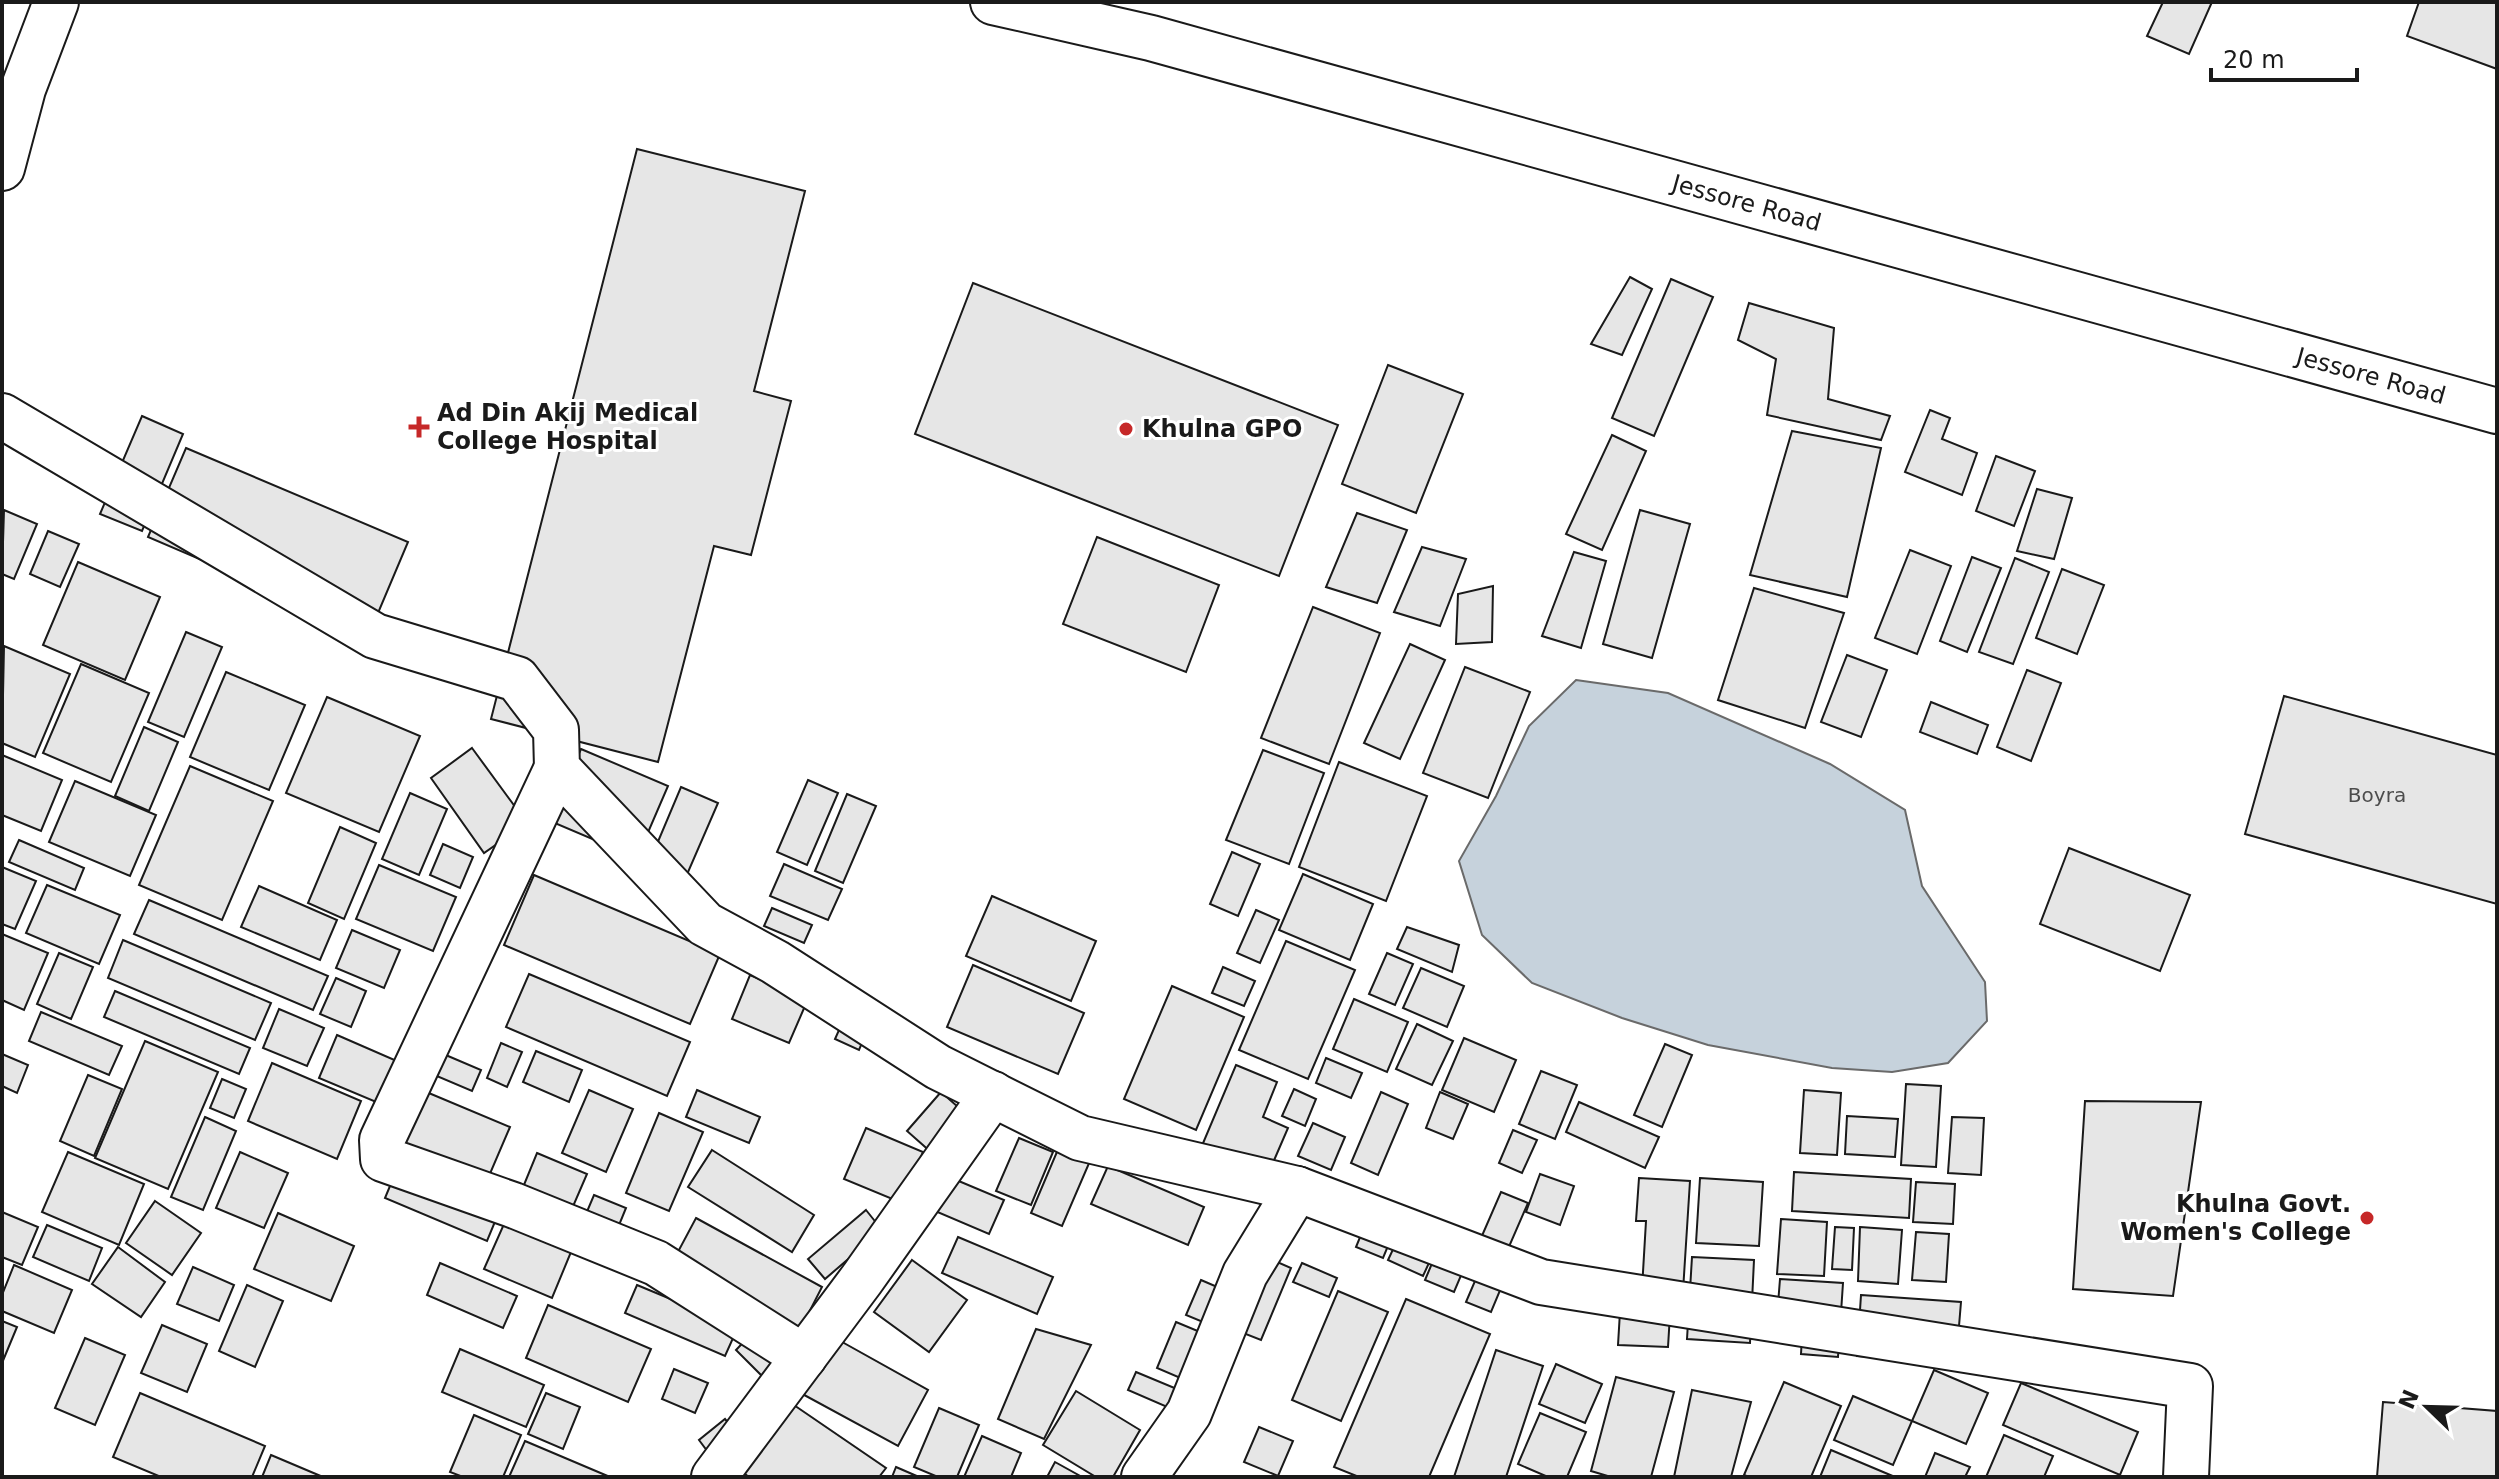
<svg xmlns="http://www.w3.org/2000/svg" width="2499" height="1479" viewBox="0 0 2499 1479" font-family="'DejaVu Sans',sans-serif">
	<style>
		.water { fill: #c6d2dc; stroke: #6a6a6a; stroke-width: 2 }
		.building { fill: #e6e6e6; stroke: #1a1a1a; stroke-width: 2 }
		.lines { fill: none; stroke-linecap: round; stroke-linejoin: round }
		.minor-casing { stroke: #1a1a1a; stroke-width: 48 }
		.highway-casing { stroke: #1a1a1a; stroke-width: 48 }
		.minor { stroke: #fff; stroke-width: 44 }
		.highway { stroke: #fff; stroke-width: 44 }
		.poi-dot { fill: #c62828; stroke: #fff; stroke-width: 3 }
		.labels { text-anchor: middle; stroke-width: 6; stroke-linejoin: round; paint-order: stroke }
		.number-label { font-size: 20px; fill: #4d4d4d }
		.street-label { font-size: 24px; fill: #1a1a1a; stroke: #fff }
		.poi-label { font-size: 24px; font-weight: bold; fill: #1a1a1a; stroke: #fff; text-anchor: start }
	</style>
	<rect width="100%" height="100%" fill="#fff"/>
	<!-- water -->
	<path class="water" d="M1576,680L1668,693L1830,764L1905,810L1922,886L1985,982L1987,1021L1948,1063L1892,1072L1832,1068L1708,1045L1622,1018L1532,983L1482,935L1459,861L1496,796L1529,726Z"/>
	<!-- building -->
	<g class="building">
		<path d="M2163,2H2212L2189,54L2147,36Z"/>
		<path d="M2419,2H2497V69L2407,36Z"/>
		<path d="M637,149L805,191L754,391L791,401L751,555L714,546L658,762L491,719Z"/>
		<path d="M1630,277L1652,289L1622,355L1591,344Z"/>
		<path d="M1671,279L1713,297L1654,436L1612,418Z"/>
		<path d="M973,283L1338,425L1279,576L915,434Z"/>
		<path d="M1749,303L1834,328L1828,399L1890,416L1881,440L1767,415L1776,359L1738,340Z"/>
		<path d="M1388,365L1463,394L1416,513L1342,484Z"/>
		<path d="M1930,410L1950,418L1942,439L1977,453L1962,495L1905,472Z"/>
		<path d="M142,416L183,434L142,531L100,514Z"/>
		<path d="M1792,431L1881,448L1847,597L1750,575Z"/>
		<path d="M1612,435L1646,451L1602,550L1566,534Z"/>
		<path d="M186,448L408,542L370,632L148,537Z"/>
		<path d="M1996,456L2035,471L2014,526L1976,511Z"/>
		<path d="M2037,489L2072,498L2054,559L2017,551Z"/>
		<path d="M4,510L37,524L14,579L2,574Z"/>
		<path d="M1640,510L1690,524L1652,658L1603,644Z"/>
		<path d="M1357,513L1407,530L1377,603L1326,587Z"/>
		<path d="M48,531L79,544L60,587L30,574Z"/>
		<path d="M1097,537L1219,585L1186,672L1063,624Z"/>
		<path d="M1422,547L1466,559L1440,626L1394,612Z"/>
		<path d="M1910,550L1951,566L1917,654L1875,638Z"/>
		<path d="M1574,552L1606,561L1581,648L1542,636Z"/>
		<path d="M1972,557L2001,568L1967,652L1940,641Z"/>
		<path d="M2015,558L2049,572L2013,664L1979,652Z"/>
		<path d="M78,562L160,597L125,680L43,645Z"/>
		<path d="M2062,569L2104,585L2077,654L2036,638Z"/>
		<path d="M1493,586L1492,642L1456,644L1458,594Z"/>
		<path d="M1754,588L1844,613L1805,728L1718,700Z"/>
		<path d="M1313,607L1380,633L1329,764L1261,738Z"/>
		<path d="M186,632L222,647L184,737L148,722Z"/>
		<path d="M1410,644L1445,660L1400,759L1364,743Z"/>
		<path d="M4,646L70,674L35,757L2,743Z"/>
		<path d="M1847,655L1887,670L1861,737L1821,722Z"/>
		<path d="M81,664L149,693L111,782L43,753Z"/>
		<path d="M1465,667L1530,692L1488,798L1423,773Z"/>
		<path d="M2027,670L2061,683L2031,761L1997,747Z"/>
		<path d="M226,672L305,705L269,790L190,757Z"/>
		<path d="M2284,696L2497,755V904L2245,834Z"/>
		<path d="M327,697L420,736L379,832L286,793Z"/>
		<path d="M1931,702L1988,725L1977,754L1920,732Z"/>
		<path d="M144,727L178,742L149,811L115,796Z"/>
		<path d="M472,748L527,823L484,853L431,778Z"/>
		<path d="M581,749L668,786L637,858L550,821Z"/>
		<path d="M1263,750L1324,773L1289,864L1226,840Z"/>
		<path d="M2,755L62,780L41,831L2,815Z"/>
		<path d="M1339,762L1427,796L1386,901L1299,867Z"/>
		<path d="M190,766L273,801L222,920L139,885Z"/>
		<path d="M808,780L838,793L807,865L777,852Z"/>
		<path d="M75,781L156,815L130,876L49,842Z"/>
		<path d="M681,787L718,803L682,886L646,870Z"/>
		<path d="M410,793L447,809L419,875L382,859Z"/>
		<path d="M847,794L876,806L843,883L815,871Z"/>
		<path d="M340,827L376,843L344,919L308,903Z"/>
		<path d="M19,840L84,868L75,890L9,862Z"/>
		<path d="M443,844L473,857L460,888L430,875Z"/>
		<path d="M2069,848L2190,895L2160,971L2040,924Z"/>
		<path d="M1232,852L1260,864L1238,916L1210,904Z"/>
		<path d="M784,864L842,889L828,920L770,896Z"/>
		<path d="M379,865L456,897L433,951L356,919Z"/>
		<path d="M2,867L36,881L15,929L2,924Z"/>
		<path d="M1303,874L1373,904L1350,960L1279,930Z"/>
		<path d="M534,875L720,954L690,1024L504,945Z"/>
		<path d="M47,885L120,915L99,964L26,933Z"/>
		<path d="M259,886L337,920L320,960L241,927Z"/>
		<path d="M992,896L1096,941L1071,1001L966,956Z"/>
		<path d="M149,900L328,976L313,1010L134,934Z"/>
		<path d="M772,908L812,925L804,943L764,926Z"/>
		<path d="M1256,910L1279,920L1260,963L1237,953Z"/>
		<path d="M1407,927L1459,945L1452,972L1397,949Z"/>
		<path d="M352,930L400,950L384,988L336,968Z"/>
		<path d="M2,934L48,953L24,1010L2,1000Z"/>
		<path d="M123,940L271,1003L255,1040L108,978Z"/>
		<path d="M1286,941L1355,970L1308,1079L1239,1050Z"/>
		<path d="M59,953L93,967L71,1019L37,1004Z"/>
		<path d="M1387,953L1413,964L1395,1005L1369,994Z"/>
		<path d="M973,965L1084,1013L1058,1074L947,1027Z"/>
		<path d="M1223,967L1255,981L1244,1006L1212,993Z"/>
		<path d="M1421,968L1464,986L1447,1027L1403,1008Z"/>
		<path d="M529,974L690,1042L667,1096L506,1027Z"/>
		<path d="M750,975L808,999L789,1043L732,1019Z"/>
		<path d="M336,978L366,991L351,1027L320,1014Z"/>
		<path d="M1172,986L1244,1017L1196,1130L1124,1099Z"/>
		<path d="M115,991L250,1048L239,1074L104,1017Z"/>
		<path d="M1354,999L1408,1022L1387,1072L1333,1049Z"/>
		<path d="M279,1009L324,1028L307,1066L263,1048Z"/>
		<path d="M41,1012L122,1046L109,1075L29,1041Z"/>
		<path d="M843,1021L867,1031L859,1050L835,1039Z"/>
		<path d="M1417,1024L1453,1041L1432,1085L1396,1069Z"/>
		<path d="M337,1035L406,1065L388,1107L319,1078Z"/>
		<path d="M1464,1038L1516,1060L1494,1112L1442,1090Z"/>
		<path d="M145,1041L218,1072L168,1189L95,1158Z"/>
		<path d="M501,1043L522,1052L507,1087L487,1078Z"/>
		<path d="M1665,1044L1692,1055L1662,1127L1634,1115Z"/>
		<path d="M536,1051L582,1070L569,1102L523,1082Z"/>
		<path d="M441,1053L481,1070L472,1091L432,1074Z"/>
		<path d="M2,1054L28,1065L17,1093L2,1086Z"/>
		<path d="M1326,1058L1362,1073L1351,1098L1316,1083Z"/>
		<path d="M272,1063L361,1101L337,1159L248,1121Z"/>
		<path d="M1236,1065L1277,1082L1263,1117L1288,1128L1256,1202L1190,1174Z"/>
		<path d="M1541,1071L1577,1085L1555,1139L1519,1124Z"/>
		<path d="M88,1075L122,1089L94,1156L60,1141Z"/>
		<path d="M222,1079L246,1089L234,1118L210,1108Z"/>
		<path d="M1906,1084L1941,1086L1936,1167L1901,1165Z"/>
		<path d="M1294,1089L1316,1099L1305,1126L1282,1116Z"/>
		<path d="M589,1090L633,1109L606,1172L562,1153Z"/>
		<path d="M697,1090L760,1117L749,1143L686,1117Z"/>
		<path d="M1804,1090L1841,1093L1837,1155L1800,1153Z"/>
		<path d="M424,1091L510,1127L483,1190L397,1153Z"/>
		<path d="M941,1092L966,1114L932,1153L907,1131Z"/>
		<path d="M1381,1092L1408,1104L1378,1175L1351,1163Z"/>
		<path d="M1440,1092L1468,1104L1453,1139L1426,1128Z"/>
		<path d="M2085,1101L2201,1102L2173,1296L2073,1289Z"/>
		<path d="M1579,1102L1659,1137L1645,1168L1566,1132Z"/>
		<path d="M659,1113L703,1132L669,1211L626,1193Z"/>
		<path d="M1847,1116L1898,1119L1895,1157L1845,1154Z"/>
		<path d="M205,1117L236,1131L203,1210L171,1197Z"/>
		<path d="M1952,1117L1984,1118L1981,1175L1948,1173Z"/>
		<path d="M1313,1123L1345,1137L1331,1170L1298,1156Z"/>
		<path d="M866,1128L923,1152L902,1203L844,1179Z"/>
		<path d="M1513,1130L1537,1140L1522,1173L1499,1163Z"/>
		<path d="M1019,1138L1053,1152L1031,1205L996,1191Z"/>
		<path d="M1059,1147L1090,1161L1062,1226L1031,1213Z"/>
		<path d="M712,1150L814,1215L792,1252L688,1187Z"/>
		<path d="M68,1152L144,1184L119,1245L42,1212Z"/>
		<path d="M240,1152L288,1173L264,1228L216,1208Z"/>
		<path d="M537,1153L587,1174L568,1218L519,1197Z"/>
		<path d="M1108,1166L1204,1207L1188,1245L1091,1204Z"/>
		<path d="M397,1169L499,1212L487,1241L385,1198Z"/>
		<path d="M1794,1172L1911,1179L1909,1218L1792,1211Z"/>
		<path d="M942,1174L1004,1200L989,1234L928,1208Z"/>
		<path d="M1540,1174L1574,1186L1560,1225L1526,1212Z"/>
		<path d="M1639,1178L1690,1181L1683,1291L1642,1289L1646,1221H1636Z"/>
		<path d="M1700,1178L1763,1182L1759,1246L1696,1243Z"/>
		<path d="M1916,1182L1955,1184L1953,1224L1913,1222Z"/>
		<path d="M1501,1192L1528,1203L1508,1249L1481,1238Z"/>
		<path d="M594,1195L626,1208L615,1235L583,1221Z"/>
		<path d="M1376,1198L1403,1210L1383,1258L1356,1247Z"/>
		<path d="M155,1201L201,1233L172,1275L126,1243Z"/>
		<path d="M866,1210L882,1230L825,1279L808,1259Z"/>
		<path d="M2,1212L38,1227L22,1265L2,1257Z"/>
		<path d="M278,1213L354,1246L331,1301L254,1269Z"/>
		<path d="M696,1218L822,1287L799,1332L672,1263Z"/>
		<path d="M1781,1219L1827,1222L1824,1276L1777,1274Z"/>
		<path d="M504,1224L571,1252L552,1298L484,1269Z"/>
		<path d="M47,1225L102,1248L89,1281L33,1257Z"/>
		<path d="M1404,1226L1439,1241L1423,1276L1388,1260Z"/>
		<path d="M1835,1227L1854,1228L1852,1270L1832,1269Z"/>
		<path d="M1860,1227L1902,1230L1898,1284L1858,1281Z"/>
		<path d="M1916,1232L1949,1234L1946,1282L1912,1280Z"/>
		<path d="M1444,1235L1473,1247L1454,1292L1425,1280Z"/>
		<path d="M958,1237L1053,1277L1037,1314L942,1273Z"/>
		<path d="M118,1247L165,1282L141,1317L92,1284Z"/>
		<path d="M1487,1253L1511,1264L1491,1312L1466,1302Z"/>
		<path d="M1692,1257L1754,1260L1750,1343L1687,1339Z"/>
		<path d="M1268,1258L1291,1268L1261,1340L1238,1331Z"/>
		<path d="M912,1260L967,1300L929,1352L874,1312Z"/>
		<path d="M440,1263L517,1296L503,1328L427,1295Z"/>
		<path d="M1302,1263L1337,1278L1329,1297L1293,1282Z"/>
		<path d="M14,1265L72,1290L54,1333L2,1311V1295Z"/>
		<path d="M193,1267L234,1285L219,1321L177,1304Z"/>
		<path d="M1780,1279L1843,1283L1838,1357L1801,1354L1803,1319L1777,1317Z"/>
		<path d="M1201,1280L1229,1292L1215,1327L1186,1315Z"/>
		<path d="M247,1285L283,1301L255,1367L219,1351Z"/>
		<path d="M637,1285L738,1327L725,1356L625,1313Z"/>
		<path d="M1338,1291L1388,1312L1341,1421L1292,1400Z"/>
		<path d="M1621,1295L1671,1298L1668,1347L1618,1345Z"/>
		<path d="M1861,1295L1961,1302L1956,1362L1857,1356Z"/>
		<path d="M1406,1299L1490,1334L1429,1477H1359L1334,1467Z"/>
		<path d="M548,1305L651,1349L628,1402L526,1358Z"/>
		<path d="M2,1321L17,1327L2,1363Z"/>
		<path d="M1176,1322L1205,1334L1185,1380L1157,1368Z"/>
		<path d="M162,1325L207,1344L187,1392L141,1373Z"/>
		<path d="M756,1329L786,1358L765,1379L736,1350Z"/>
		<path d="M1036,1329L1091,1345L1044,1439L998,1419Z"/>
		<path d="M826,1333L928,1390L898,1446L795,1390Z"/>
		<path d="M85,1338L125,1355L95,1425L55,1408Z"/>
		<path d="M460,1349L544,1385L526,1427L442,1392Z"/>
		<path d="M1496,1350L1543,1366L1506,1477H1454Z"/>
		<path d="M1556,1364L1602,1384L1585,1423L1539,1404Z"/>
		<path d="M674,1369L708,1383L695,1413L662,1399Z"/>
		<path d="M1934,1370L1988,1393L1966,1444L1912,1421Z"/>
		<path d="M1136,1372L1189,1394L1181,1413L1128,1390Z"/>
		<path d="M1616,1377L1674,1392L1651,1477H1611L1591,1471Z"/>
		<path d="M1784,1382L1841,1406L1811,1477H1749L1744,1475Z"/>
		<path d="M2021,1383L2138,1432L2120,1475L2003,1425Z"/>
		<path d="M1692,1390L1751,1402L1731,1477H1674Z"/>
		<path d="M1076,1391L1140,1430L1113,1477H1096L1043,1445Z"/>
		<path d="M140,1393L265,1446L252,1477H161L113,1457Z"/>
		<path d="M546,1393L580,1407L563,1449L528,1434Z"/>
		<path d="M1853,1396L1912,1421L1893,1465L1834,1440Z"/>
		<path d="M788,1401L886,1468L879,1477H749L741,1471Z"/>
		<path d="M2383,1402L2497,1411V1477H2377Z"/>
		<path d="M939,1408L979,1425L957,1477H938L914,1467Z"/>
		<path d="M1540,1413L1586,1432L1567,1477H1548L1518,1464Z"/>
		<path d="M474,1415L521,1435L503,1477H463L450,1472Z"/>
		<path d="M725,1419L735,1431L708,1452L699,1440Z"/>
		<path d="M1259,1427L1293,1441L1278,1476L1244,1462Z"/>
		<path d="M2004,1435L2053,1456L2044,1477H1986Z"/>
		<path d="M982,1436L1021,1453L1011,1477H964Z"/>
		<path d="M525,1441L610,1477H509Z"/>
		<path d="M1831,1450L1895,1477H1820Z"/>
		<path d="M1935,1453L1970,1467L1965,1477H1925Z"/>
		<path d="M271,1455L323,1477H262Z"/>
		<path d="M1055,1462L1082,1477H1047Z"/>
		<path d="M896,1467L919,1477H892Z"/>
	</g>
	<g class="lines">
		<!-- minor casing -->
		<g class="minor-casing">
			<g id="minor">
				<path d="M2,168L23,89L56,2"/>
				<path d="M2,416L375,636L517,679L556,730L557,768L705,924L775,962L938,1067L1080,1138L1297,1189L1541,1282L2190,1386L2186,1477"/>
				<path d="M557,768L382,1140L383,1159L513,1205L656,1263L804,1357"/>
				<path d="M714,1477L862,1279L993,1094"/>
				<path d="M1144,1477L1189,1413L1245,1274L1297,1189"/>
			</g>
		</g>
		<!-- highway casing -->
		<g class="highway-casing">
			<g id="highway">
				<path id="s1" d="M993,2L1151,38L2497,411"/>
			</g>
		</g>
		<!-- minor -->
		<use href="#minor" class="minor"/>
		<!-- highway -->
		<use href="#highway" class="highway"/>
	</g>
	<!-- markers -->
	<g class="poi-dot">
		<path d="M415 415h8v8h8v8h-8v8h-8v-8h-8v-8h8z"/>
		<circle cx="1126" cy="429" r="8"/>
		<circle cx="2367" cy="1218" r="8"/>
	</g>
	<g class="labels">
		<!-- number labels -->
		<g class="number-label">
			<text x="2377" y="802">Boyra</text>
		</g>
		<!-- street labels -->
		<g class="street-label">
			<text dy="8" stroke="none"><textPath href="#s1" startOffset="780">Jessore Road</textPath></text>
			<text dy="8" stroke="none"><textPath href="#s1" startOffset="1428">Jessore Road</textPath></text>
		</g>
		<!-- poi labels -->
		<g class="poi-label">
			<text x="437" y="421">Ad Din Akij Medical<tspan x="437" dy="28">College Hospital</tspan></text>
			<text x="1142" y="437">Khulna GPO</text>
			<text x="2351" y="1212" text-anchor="end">Khulna Govt.<tspan x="2351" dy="28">Women's College</tspan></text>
		</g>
	</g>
	<!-- border -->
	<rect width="2499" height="1479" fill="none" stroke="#1a1a1a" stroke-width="8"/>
	<!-- north arrow -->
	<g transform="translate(2427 1407) rotate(293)" stroke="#ffffff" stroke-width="6" paint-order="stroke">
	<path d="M0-6L14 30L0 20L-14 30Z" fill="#1a1a1a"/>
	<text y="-12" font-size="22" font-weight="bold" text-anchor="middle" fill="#1a1a1a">N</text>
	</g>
	<!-- scale -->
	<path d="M2211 68v12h146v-12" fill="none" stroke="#1a1a1a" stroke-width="4"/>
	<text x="2223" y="68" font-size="24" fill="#1a1a1a" stroke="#ffffff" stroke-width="6" paint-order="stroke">20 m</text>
</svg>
